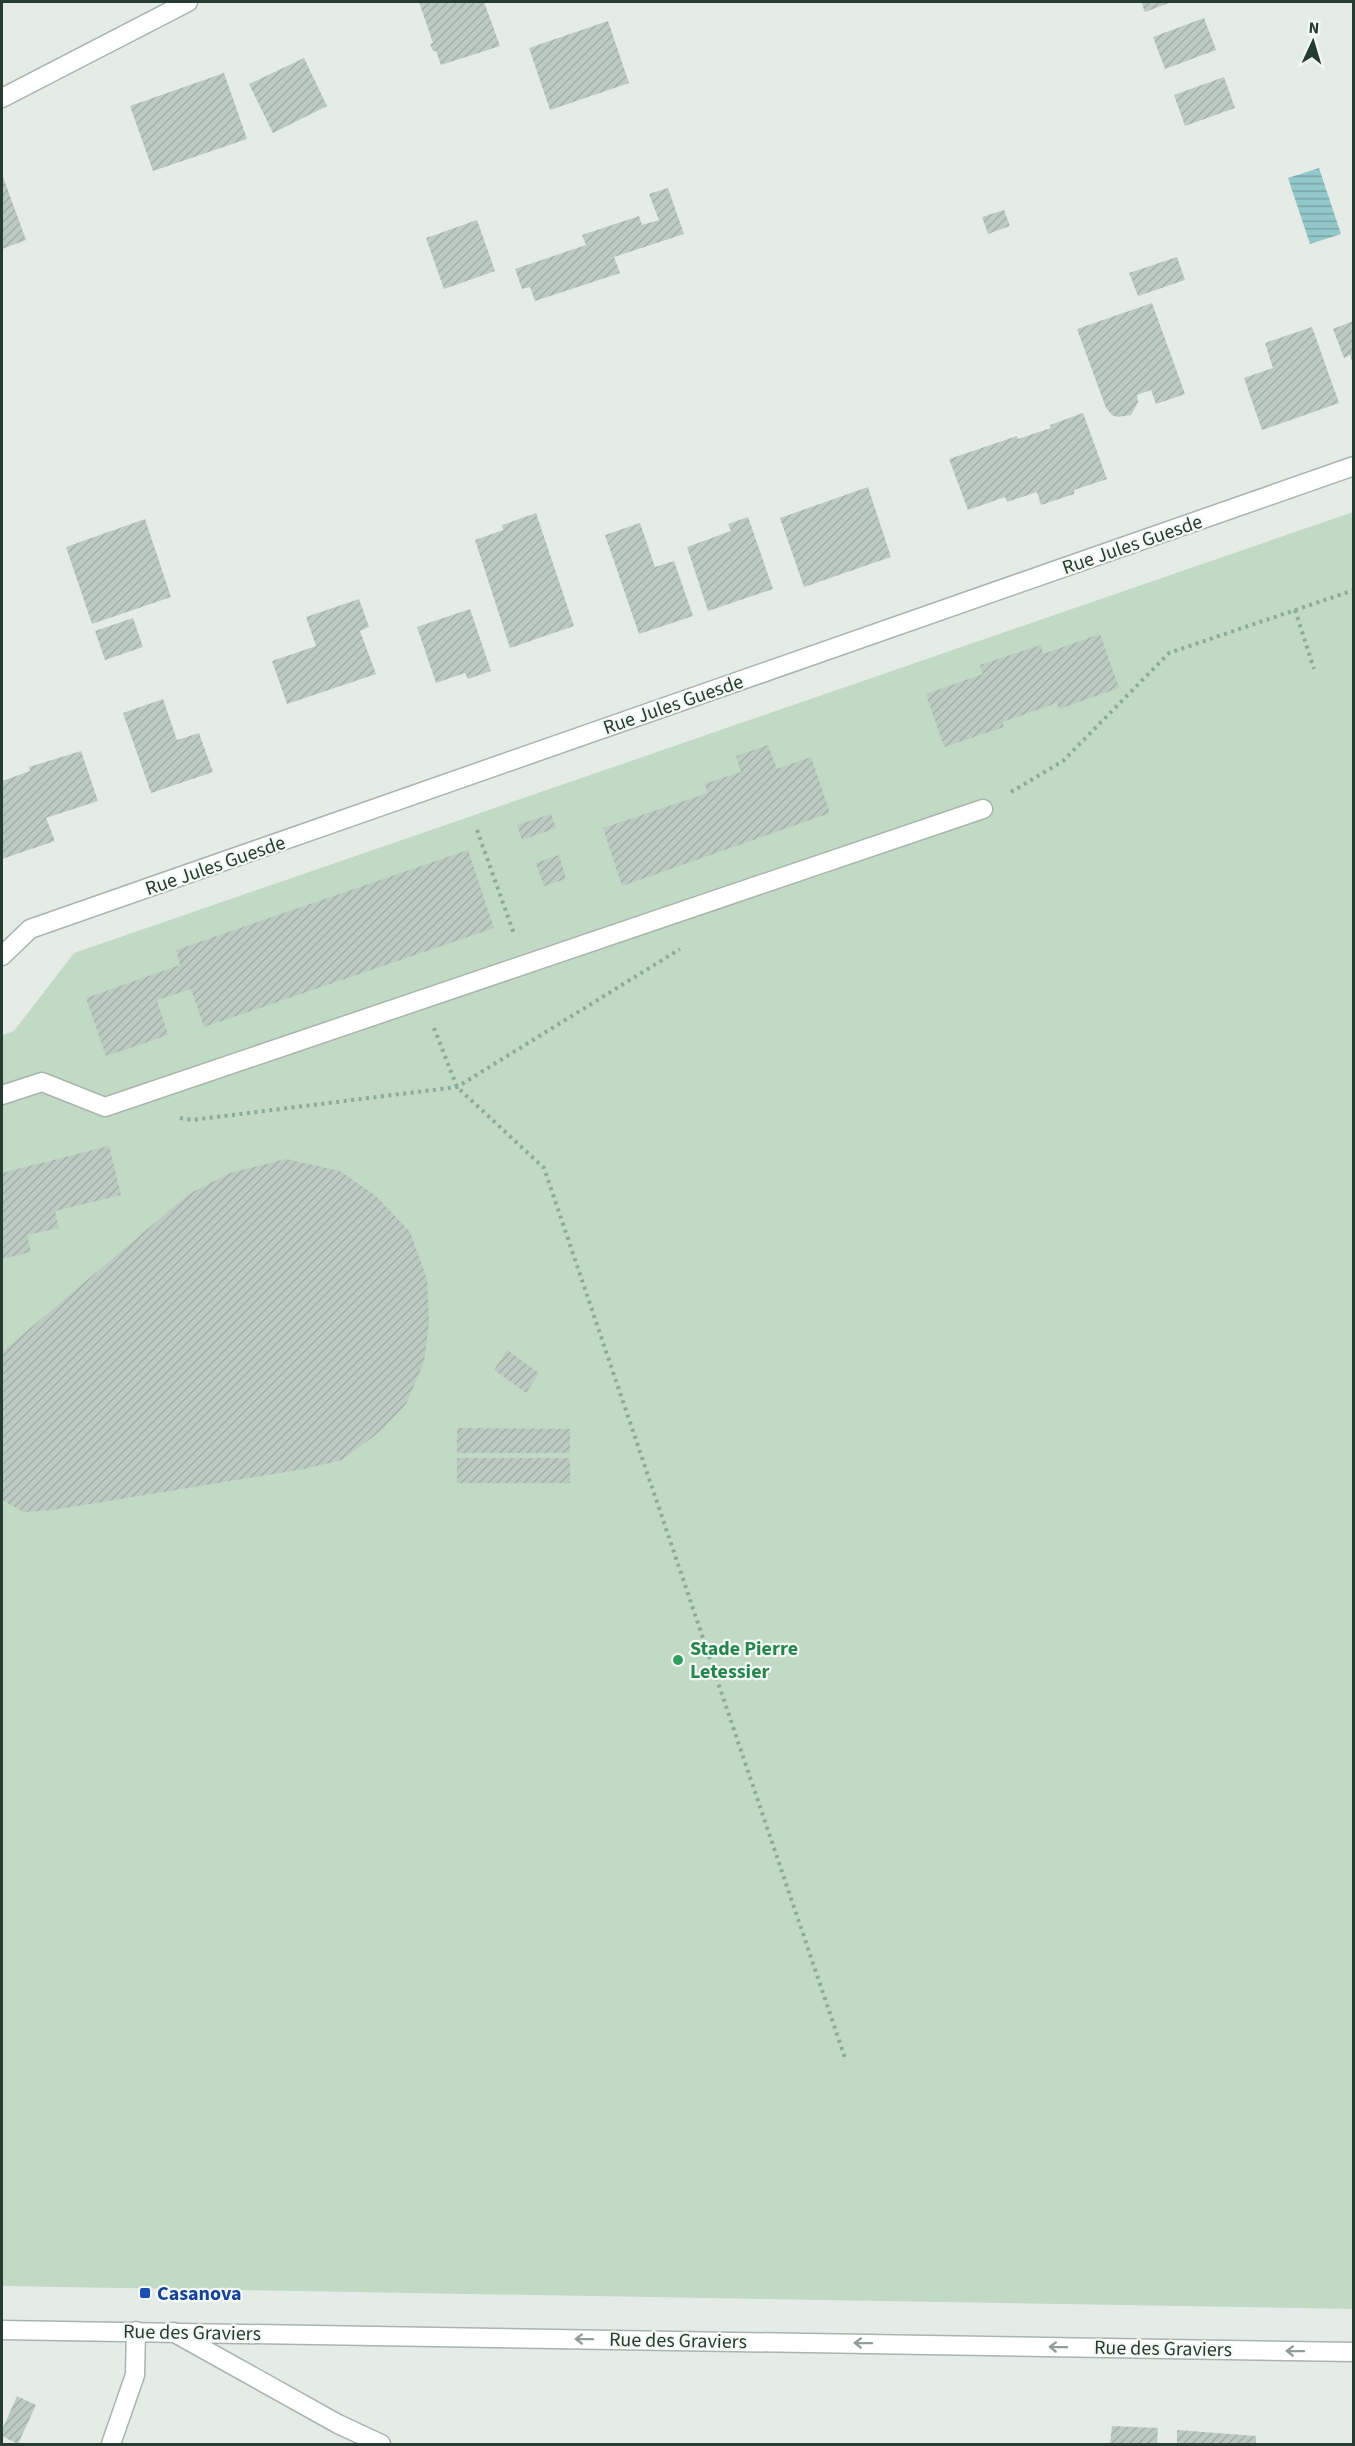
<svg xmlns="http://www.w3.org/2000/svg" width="1355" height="2446" viewBox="0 0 1355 2446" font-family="'Source Sans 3',sans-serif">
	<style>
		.grass { fill: #c0dac4 }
		.water { fill: url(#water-rules) }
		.building { fill: url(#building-hatch) }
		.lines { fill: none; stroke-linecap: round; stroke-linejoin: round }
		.minor-casing { stroke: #a8b4ae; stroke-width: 21 }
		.path { stroke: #89ac9c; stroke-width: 4; stroke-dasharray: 3 4.5; stroke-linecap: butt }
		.minor { stroke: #fff; stroke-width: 18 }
		.oneway { stroke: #929e99 }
		.leisure-dot { fill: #2e9e5b; stroke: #f5f9f6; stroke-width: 2 }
		.transit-dot { fill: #1a4fb4; stroke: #f5f9f6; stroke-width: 2 }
		.labels { text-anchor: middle; stroke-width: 4.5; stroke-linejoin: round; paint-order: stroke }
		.street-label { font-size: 20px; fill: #263c33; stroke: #f5f9f6 }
		.leisure-label { font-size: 20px; font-weight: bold; fill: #27864d; stroke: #f5f9f6; text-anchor: start }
		.transit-label { font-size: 20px; font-weight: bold; fill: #164399; stroke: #f5f9f6; text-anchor: start }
	</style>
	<defs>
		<pattern id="water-rules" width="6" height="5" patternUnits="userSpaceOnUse" patternTransform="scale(1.5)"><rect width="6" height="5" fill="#93c8ca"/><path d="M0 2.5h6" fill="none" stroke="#78a4a5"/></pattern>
		<pattern id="building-hatch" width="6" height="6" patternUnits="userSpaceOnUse" patternTransform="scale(1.5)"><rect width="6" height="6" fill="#bdcac3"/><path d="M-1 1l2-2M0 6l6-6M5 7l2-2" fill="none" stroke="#a2aea8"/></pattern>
	</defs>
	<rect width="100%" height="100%" fill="#e5ece8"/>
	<!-- grass -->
	<path class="grass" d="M1353,512V2309L2,2286V1035L14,1031L74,953Z"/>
	<!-- water -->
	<path class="water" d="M1319,168L1341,234L1310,244L1288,178Z"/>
	<!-- building -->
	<g class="building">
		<path d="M419,2H484L500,46L441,65L436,51H433L430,44L433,43Z"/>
		<path d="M1141,2H1172L1145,12Z"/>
		<path d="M1204,18L1216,50L1165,69L1153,37Z"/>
		<path d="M608,21L629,83L550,110L529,48Z"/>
		<path d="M304,58L327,106L273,133L249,84Z"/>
		<path d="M224,73L247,139L153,171L130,106Z"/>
		<path d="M1224,77L1235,108L1185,126L1174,95Z"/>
		<path d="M2,174L26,240L2,249Z"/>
		<path d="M668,188L684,234L614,257L620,273L535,301L530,287L522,289L515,269L586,245L582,235L639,216L642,225L659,220L649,194Z"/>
		<path d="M1004,210L1010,226L988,234L982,217Z"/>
		<path d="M477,220L495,271L444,289L426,238Z"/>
		<path d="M1177,257L1185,280L1138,296L1129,273Z"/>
		<path d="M1152,303L1185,394L1156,404L1151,390L1137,395L1138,402L1131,415L1117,417L1112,415L1106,408L1077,329Z"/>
		<path d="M1353,321V364L1350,355L1344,358L1333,329Z"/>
		<path d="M1312,327L1339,403L1262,430L1244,378L1273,368L1265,343Z"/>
		<path d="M1083,413L1107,479L1074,490V494L1041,505L1037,492L1007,502L1005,497L968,510L949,459L1017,436L1018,439L1051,428L1050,425Z"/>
		<path d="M868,487L891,557L804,587L780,518Z"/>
		<path d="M536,513L574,626L510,648L475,540L503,530L502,525Z"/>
		<path d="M748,517L773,589L708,611L687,547L731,531L728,524Z"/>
		<path d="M145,519L171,597L92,624L66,547Z"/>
		<path d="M640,523L655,567L674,561L693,616L639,634L605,535Z"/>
		<path d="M359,599L369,627L360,631L376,674L287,704L272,661L316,646L306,617Z"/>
		<path d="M470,609L491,671L468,679L465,673L436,683L417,627Z"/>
		<path d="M133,618L143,647L105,660L95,631Z"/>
		<path d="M1100,634L1119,688L1059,709L1057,703L1002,722L1004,727L944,747L926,694L983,674L980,665L1041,645L1043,654Z"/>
		<path d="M163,699L177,740L199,733L213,772L151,793L123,713Z"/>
		<path d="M768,745L777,769L811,757L830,813L622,886L603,828L708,793L704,784L741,772L736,756Z"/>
		<path d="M81,751L98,801L46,818L55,841L2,859V781L30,771L29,767Z"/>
		<path d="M551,814L556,828L522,840L517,825Z"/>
		<path d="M468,850L494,928L204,1027L191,989L157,1000L168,1035L106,1056L86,998L180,965L176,950Z"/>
		<path d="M559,855L566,879L544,886L536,863Z"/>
		<path d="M109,1146L121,1195L55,1211L59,1228L27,1235L31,1252L2,1259V1173Z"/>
		<path d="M286,1159L340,1171L376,1196L410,1232L427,1279L429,1323L424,1362L406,1404L382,1430L342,1460L304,1469L53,1510L24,1512L2,1500V1352L189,1194L230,1173Z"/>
		<path d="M507,1350L539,1373L526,1393L494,1370Z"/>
		<path d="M457,1428L570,1429V1453H457Z"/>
		<rect x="457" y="1458" width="113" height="25"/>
		<path d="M17,2396L36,2405L18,2444L2,2436V2430Z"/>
		<path d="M1112,2426L1158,2428L1157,2444H1110Z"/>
		<path d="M1177,2430L1256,2436V2444H1177Z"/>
	</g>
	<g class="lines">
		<!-- minor casing -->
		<g class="minor-casing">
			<g id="minor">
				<path d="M2,98L188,2"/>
				<path d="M2,956L30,929L1354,466"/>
				<path d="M2,1095L42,1082L105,1107L983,809"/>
				<path d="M2,2330L1354,2352"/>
				<path d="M173,2332L338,2424L381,2444"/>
				<path d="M111,2444L135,2375L136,2331"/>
			</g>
		</g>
		<!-- path -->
		<g class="path">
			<path d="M1295,610L1314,669"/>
			<path d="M1011,792L1063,761L1169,653L1354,590"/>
			<path d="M477,830L514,934"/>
			<path d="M434,1028L457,1087L544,1168L845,2058"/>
			<path d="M180,1118L192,1120L457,1087L680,949"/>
		</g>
		<!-- minor -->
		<use href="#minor" class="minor"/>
	</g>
	<!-- one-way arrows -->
	<defs><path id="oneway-shaft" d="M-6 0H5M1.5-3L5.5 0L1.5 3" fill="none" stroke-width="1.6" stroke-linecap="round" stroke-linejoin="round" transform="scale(1.5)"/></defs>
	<g class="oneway">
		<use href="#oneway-shaft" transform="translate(584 2339) rotate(-179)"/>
		<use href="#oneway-shaft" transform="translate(863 2343) rotate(-179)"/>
		<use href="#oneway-shaft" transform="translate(1058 2347) rotate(-179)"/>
		<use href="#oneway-shaft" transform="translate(1295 2351) rotate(-179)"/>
	</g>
	<!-- markers -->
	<circle class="leisure-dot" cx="678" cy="1660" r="6"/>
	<rect class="transit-dot" x="139" y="2287" width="12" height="12" rx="3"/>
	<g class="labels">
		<!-- street labels -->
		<g class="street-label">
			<text transform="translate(1132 544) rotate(-19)" y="7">Rue Jules Guesde</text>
			<text transform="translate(673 704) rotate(-19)" y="7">Rue Jules Guesde</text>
			<text transform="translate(215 865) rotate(-19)" y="7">Rue Jules Guesde</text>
			<text transform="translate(192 2332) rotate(1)" y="7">Rue des Graviers</text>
			<text transform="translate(678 2340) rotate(1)" y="7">Rue des Graviers</text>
			<text transform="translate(1163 2348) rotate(1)" y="7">Rue des Graviers</text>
		</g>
		<!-- leisure labels -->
		<g class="leisure-label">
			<text x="690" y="1655">Stade Pierre<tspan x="690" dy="23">Letessier</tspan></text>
		</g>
		<!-- transit labels -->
		<g class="transit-label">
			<text x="157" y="2300">Casanova</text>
		</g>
	</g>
	<!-- border -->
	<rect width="1355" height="2446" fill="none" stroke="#263c33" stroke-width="6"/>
	<!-- north arrow -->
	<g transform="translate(1313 42) rotate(4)" stroke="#f5f9f6" stroke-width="4.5" paint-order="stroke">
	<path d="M0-4.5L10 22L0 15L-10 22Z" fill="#263c33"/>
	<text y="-9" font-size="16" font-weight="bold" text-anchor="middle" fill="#263c33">N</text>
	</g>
</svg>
